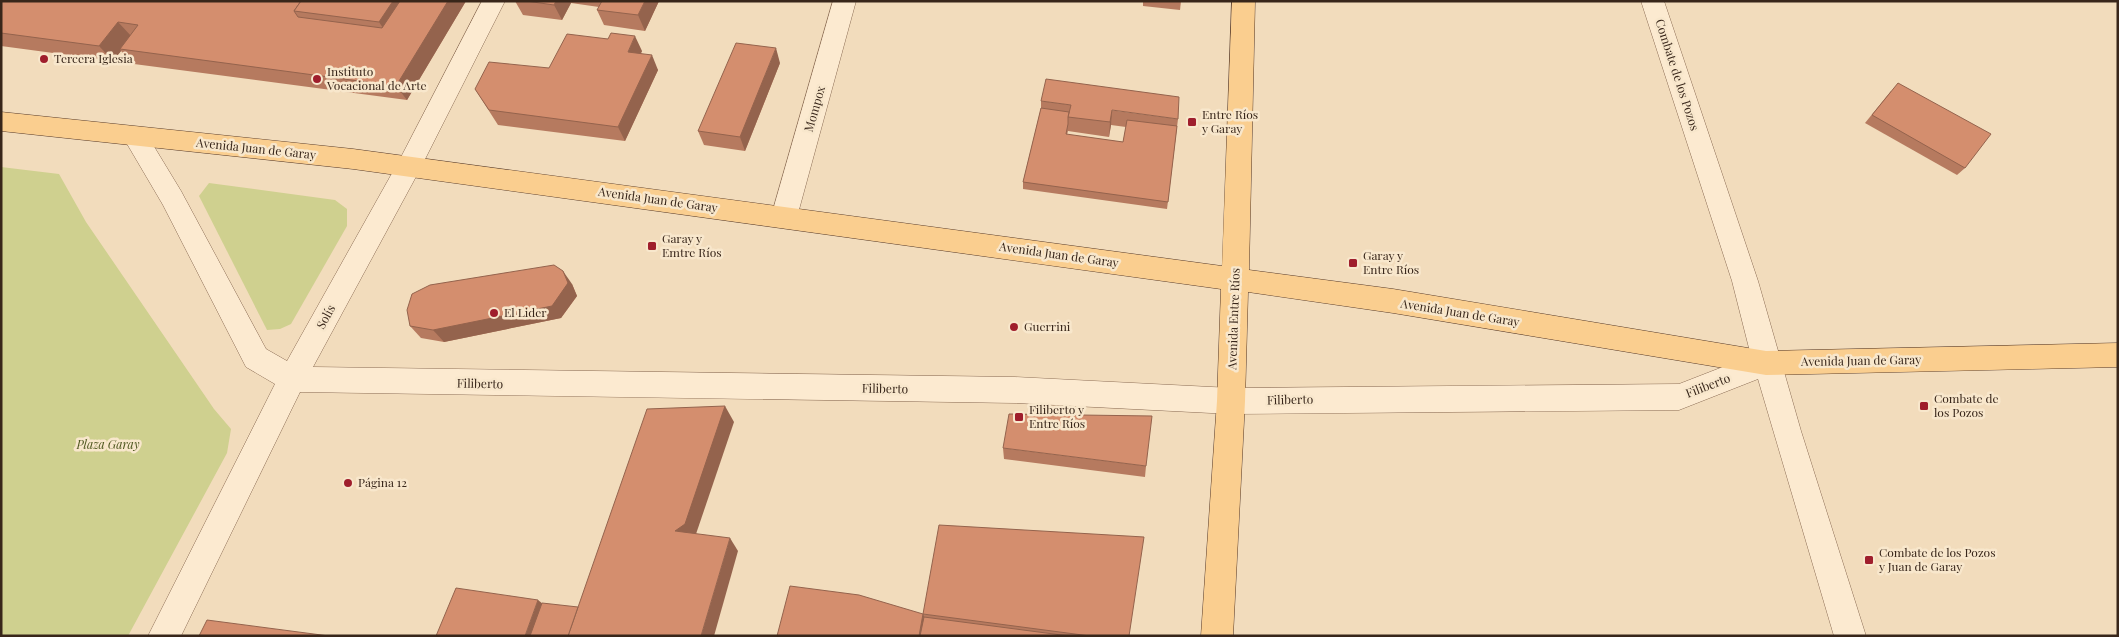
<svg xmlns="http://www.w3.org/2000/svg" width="2119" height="637" viewBox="0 0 2119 637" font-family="'Playfair Display',serif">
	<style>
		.green { fill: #cfd08f }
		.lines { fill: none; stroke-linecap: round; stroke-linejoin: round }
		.minor-casing { stroke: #8b6c54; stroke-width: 1 }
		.major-casing { stroke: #573a29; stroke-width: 1 }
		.minor { fill: #fcead0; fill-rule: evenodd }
		.major { fill: #face8f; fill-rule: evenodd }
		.wall { fill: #b67a5f; fill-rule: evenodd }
		.shaded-wall { fill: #94634d }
		.building { fill: #d48e6e; stroke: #94634d }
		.poi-dot { fill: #9f1e2c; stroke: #f8e7cc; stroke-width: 2 }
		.labels { text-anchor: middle; stroke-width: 5; stroke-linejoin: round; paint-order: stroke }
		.poi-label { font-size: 12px; fill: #38261a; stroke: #f8e7cc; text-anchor: start }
		.street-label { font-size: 12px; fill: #38261a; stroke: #f8e7cc }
		.park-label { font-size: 12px; font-style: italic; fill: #4e571f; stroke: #f8e7cc }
	</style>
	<rect width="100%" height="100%" fill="#f2dcbc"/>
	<!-- green -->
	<g class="green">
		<path d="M1,167L59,174L86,222L214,409L231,429L227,453L128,636H1Z"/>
		<path d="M209,183L335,200L347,209V226L291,324L280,329L267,330L199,196Z"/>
	</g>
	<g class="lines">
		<!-- minor casing -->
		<g class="minor-casing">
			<g id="minor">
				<path d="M482,1H505L418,173L313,367L1015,377L1231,388L1679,384L1751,356L1732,281L1641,1H1664L1758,281L1801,431L1866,636H1834L1758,379L1679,410L1231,414L1015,403L300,392L181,636H148L275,384L246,367L163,205L123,137L126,130L135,127L144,130L181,191L266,349L287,361L400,159Z"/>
				<path d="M833,1H856L797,217L793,224L784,228L775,224L771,217Z"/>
			</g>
		</g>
		<!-- major casing -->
		<g class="major-casing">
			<path id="major" d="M1232,1H1255L1249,270L1393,289L1766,351L2118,343V367L1766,375L1393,313L1248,292L1245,401L1233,636H1201L1217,401L1221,289L353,169L1,131V112L353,149L1222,266Z"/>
		</g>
		<!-- minor -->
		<use href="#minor" class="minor"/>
		<!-- major -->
		<use href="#major" class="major"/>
	</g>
	<!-- wall -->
	<g class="wall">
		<path d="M1,1H466L407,100L134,64L121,51L113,61L1,46Z"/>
		<path d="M515,1H659L645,31L604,25L597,10L599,7L571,3L562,20L523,15Z"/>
		<path d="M1143,1H1181L1180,10L1143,6Z"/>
		<path d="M642,51L641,53L658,70L625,141L498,125L475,89L549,68Z"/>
		<path d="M780,63L745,151L704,145L698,131Z"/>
		<path d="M1891,91L1965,168L1957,175L1865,123Z"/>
		<path d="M1041,101L1178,119L1167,209L1023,189V182L1041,108ZM1111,125L1126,127L1123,142L1067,135L1068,131L1109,137Z"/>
		<path d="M572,284L577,296L561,318L444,342L421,338L410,326Z"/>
		<path d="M1003,448L1146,466L1145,477L1004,459Z"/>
		<path d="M923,614L1129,636H777Z"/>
	</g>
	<!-- shaded-wall -->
	<g class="shaded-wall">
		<path d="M393,1H420L393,43L379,22Z"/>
		<path d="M448,1H466L407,100L396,86Z"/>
		<path d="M556,1H570L571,3L562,20L554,5Z"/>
		<path d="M645,1H659L645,31L638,15Z"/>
		<path d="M118,22L132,37L120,49L121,51L113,61L99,46Z"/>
		<path d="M635,36L642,51L634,67L628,52Z"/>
		<path d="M776,48L780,63L745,151L740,137Z"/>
		<path d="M652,55L658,70L625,141L618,127Z"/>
		<path d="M1112,110L1111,125L1109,137L1110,122Z"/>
		<path d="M563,271L572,284L577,296L561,318L444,342L433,330Z"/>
		<path d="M725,406L734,422L695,537L675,531Z"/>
		<path d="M730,538L738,551L714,636H701Z"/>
		<path d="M538,600L552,611L543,636H525Z"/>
		<path d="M923,614L927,625L925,636H919Z"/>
	</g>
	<!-- building -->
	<g class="building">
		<path d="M1,1H301L294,11L298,17L382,28L400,1H448L396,86L120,49L138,25L118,22L99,46L1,33Z"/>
		<path d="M301,1H393L379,22L294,11Z"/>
		<path d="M526,1H556L554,5Z"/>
		<path d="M602,1H645L638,15L597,10Z"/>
		<path d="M611,33L635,36L628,52L652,55L618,127L489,110L475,89L489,62L549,68L567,34L608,39Z"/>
		<path d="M736,43L776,48L740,137L698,131Z"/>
		<path d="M1046,79L1179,97L1178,119L1112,110L1110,122L1068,117L1071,105L1041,101Z"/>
		<path d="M1898,83L1991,134L1965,168L1872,115Z"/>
		<path d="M1041,108L1069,112L1068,117V124L1066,134L1123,142L1127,120L1177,126L1168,202L1023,182Z"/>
		<path d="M554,265L563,271L568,283L552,306L433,330L410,326L407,310L412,294L430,285Z"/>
		<path d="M725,406L685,524L675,531L730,538L701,636H568L647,409Z"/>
		<path d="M1009,414L1152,416L1146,466L1003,448Z"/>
		<path d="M939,525L1144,537L1129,636H1090L923,614Z"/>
		<path d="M790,586L859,595L923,614L919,636H777Z"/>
		<path d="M456,588L538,600L525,636H436Z"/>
		<path d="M542,603L578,607L568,636H530Z"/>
		<path d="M924,617L1069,636H920Z"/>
		<path d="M207,620L329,636H199Z"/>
	</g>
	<!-- markers -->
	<g class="poi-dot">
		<circle cx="44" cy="59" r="5"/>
		<circle cx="317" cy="79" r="5"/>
		<rect x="1187" y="117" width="10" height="10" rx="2.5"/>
		<rect x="647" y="241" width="10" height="10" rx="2.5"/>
		<rect x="1348" y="258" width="10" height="10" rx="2.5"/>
		<circle cx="494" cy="313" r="5"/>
		<circle cx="1014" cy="327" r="5"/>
		<rect x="1919" y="401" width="10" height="10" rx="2.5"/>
		<rect x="1014" y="412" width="10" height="10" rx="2.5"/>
		<circle cx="348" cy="483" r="5"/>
		<rect x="1864" y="555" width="10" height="10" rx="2.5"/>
	</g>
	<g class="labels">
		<!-- poi labels -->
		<g class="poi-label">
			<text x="54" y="63">Tercera Iglesia</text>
			<text x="327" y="76">Instituto<tspan x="327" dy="14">Vocacional de Arte</tspan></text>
			<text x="1202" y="119">Entre Ríos<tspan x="1202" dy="14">y Garay</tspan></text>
			<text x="662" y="243">Garay y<tspan x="662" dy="14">Emtre Ríos</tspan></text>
			<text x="1363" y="260">Garay y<tspan x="1363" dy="14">Entre Ríos</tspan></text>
			<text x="504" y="317">El Lider</text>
			<text x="1024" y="331">Guerrini</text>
			<text x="1934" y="403">Combate de<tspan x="1934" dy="14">los Pozos</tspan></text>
			<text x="1029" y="414">Filiberto y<tspan x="1029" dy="14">Entre Ríos</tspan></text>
			<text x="358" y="487">Página 12</text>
			<text x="1879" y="557">Combate de los Pozos<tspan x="1879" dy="14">y Juan de Garay</tspan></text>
		</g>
		<!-- street labels -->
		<g class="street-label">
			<text transform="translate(1677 75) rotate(72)" y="4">Combate de los Pozos</text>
			<text transform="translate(815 109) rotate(-74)" y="4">Mompox</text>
			<text transform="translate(256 149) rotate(6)" y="4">Avenida Juan de Garay</text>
			<text transform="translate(658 200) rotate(8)" y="4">Avenida Juan de Garay</text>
			<text transform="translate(1059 255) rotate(8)" y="4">Avenida Juan de Garay</text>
			<text transform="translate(1460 313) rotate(9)" y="4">Avenida Juan de Garay</text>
			<text transform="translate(326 317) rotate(-61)" y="4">Solís</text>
			<text transform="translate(1234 319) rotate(-88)" y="4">Avenida Entre Ríos</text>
			<text transform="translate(1861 361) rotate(-1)" y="4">Avenida Juan de Garay</text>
			<text transform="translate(480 384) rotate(1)" y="4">Filiberto</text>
			<text transform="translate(1708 386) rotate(-21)" y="4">Filiberto</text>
			<text transform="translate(885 389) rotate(1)" y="4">Filiberto</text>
			<text transform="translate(1290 400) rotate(-1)" y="4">Filiberto</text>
		</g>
		<!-- park labels -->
		<g class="park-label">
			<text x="108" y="449">Plaza Garay</text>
		</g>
	</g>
	<!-- border -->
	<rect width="2119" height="637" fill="none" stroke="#38261a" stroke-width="5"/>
</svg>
